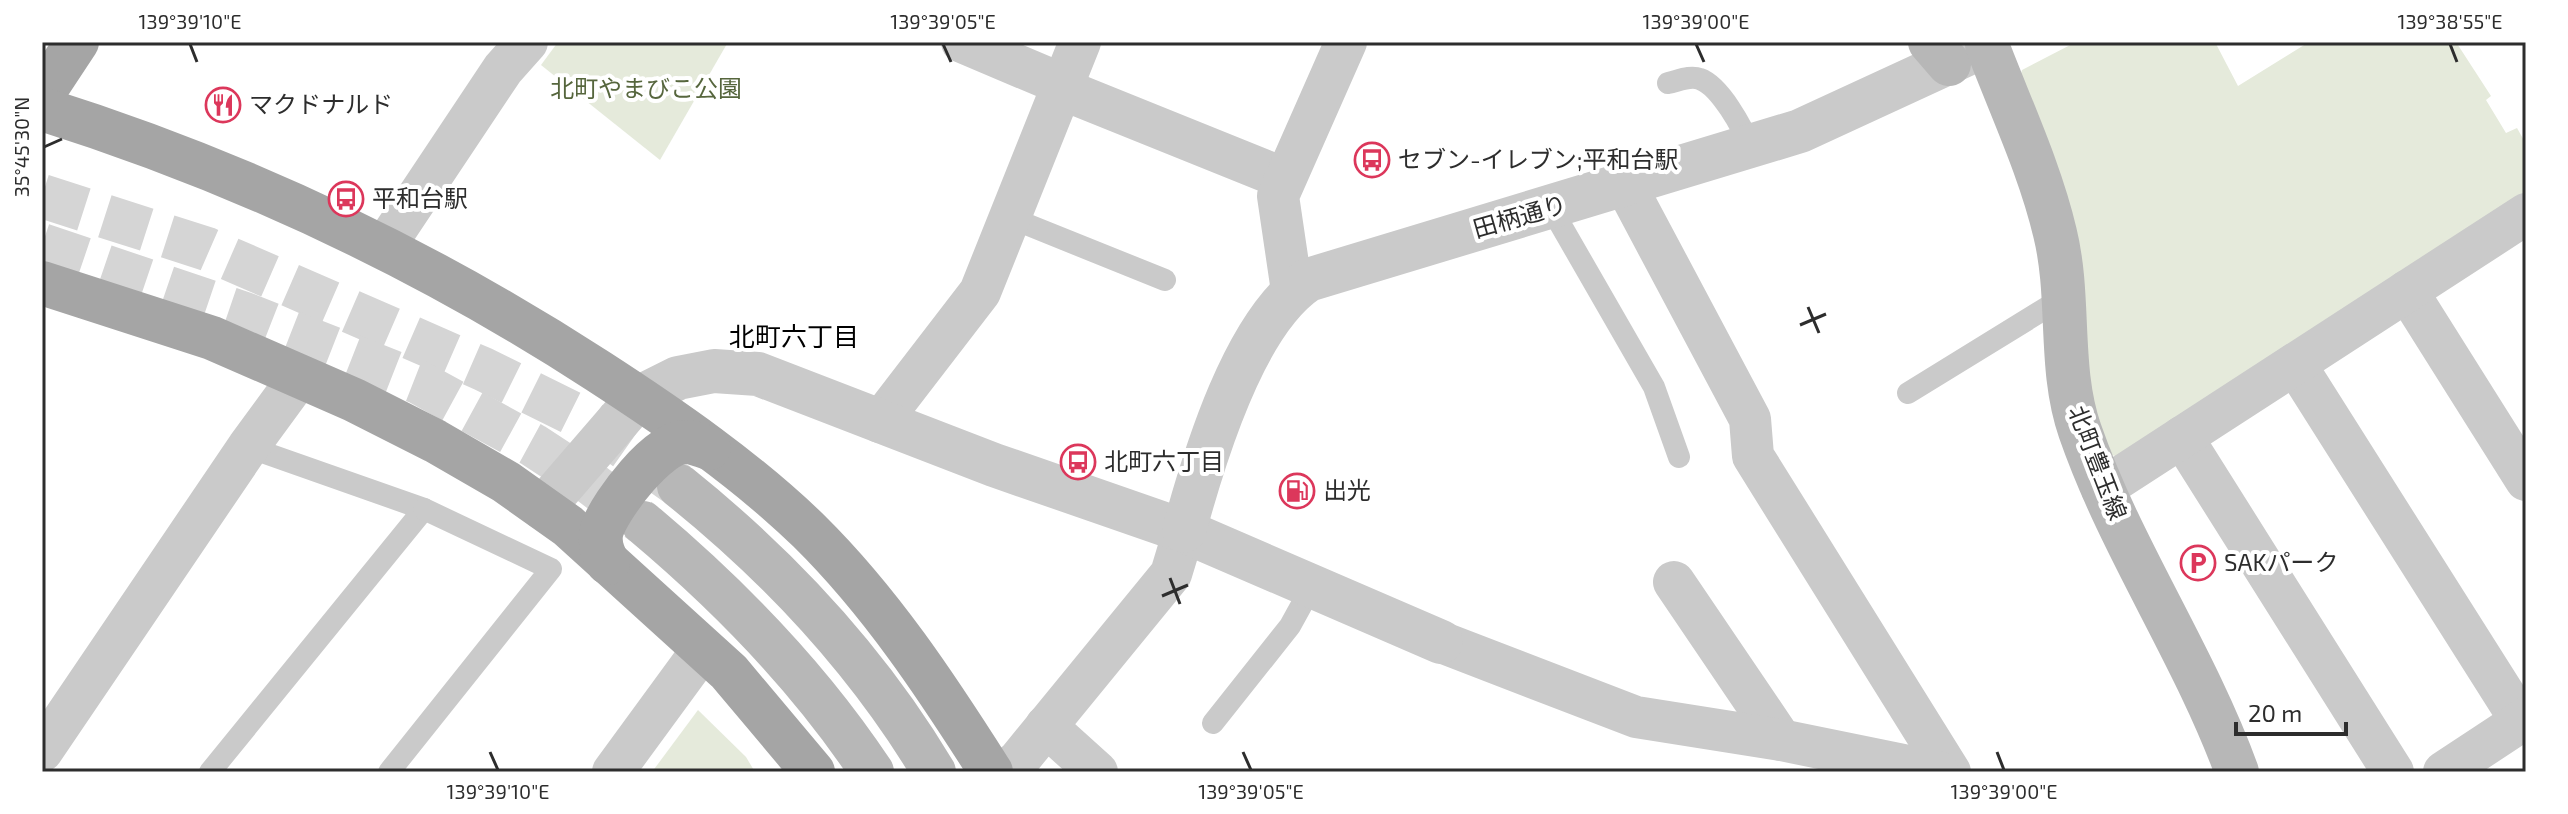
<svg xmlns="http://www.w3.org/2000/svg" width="2568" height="814" viewBox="0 0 2568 814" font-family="'Exo 2','Noto Sans JP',sans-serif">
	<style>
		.green { fill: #e5eadb }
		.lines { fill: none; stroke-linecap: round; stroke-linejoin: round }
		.secondary-tunnel { stroke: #d5d5d5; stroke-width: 44; stroke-dasharray: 44 22; stroke-linecap: butt }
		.service { stroke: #cacaca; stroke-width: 22 }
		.minor { stroke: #cacaca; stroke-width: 42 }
		.tertiary { stroke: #cacaca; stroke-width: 44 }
		.secondary { stroke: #b7b7b7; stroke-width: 44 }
		.primary { stroke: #a5a5a5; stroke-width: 44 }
		.ticks { fill: none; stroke: #2d2d2d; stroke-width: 3 }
		.labels { text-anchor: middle; stroke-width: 8; stroke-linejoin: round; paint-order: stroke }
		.park-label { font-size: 24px; fill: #56663d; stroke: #fff }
		.poi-label { font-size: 24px; fill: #2d2d2d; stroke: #fff; text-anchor: start }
		.street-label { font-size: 24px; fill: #2d2d2d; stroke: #fff }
		.neighbourhood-label { font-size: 26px; fill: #000; stroke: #fff }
		.neatline { fill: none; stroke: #2d2d2d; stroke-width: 3 }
		.ticks-label { font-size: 20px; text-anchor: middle; fill: #2d2d2d }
	</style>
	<rect width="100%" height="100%" fill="#fff"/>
	<!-- green -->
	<g class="green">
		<path d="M558,42H728L660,160L541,65Z"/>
		<path d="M2076,42H2215L2238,86L2309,42H2456L2491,96L2486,100L2506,133L2517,128L2526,144V200L2130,460L2104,453L2017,88L2022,70Z"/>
		<path d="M698,710L746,757L755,772H652Z"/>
	</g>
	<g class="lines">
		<!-- secondary-tunnel -->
		<g class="secondary-tunnel">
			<path d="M42,196L207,249L483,369L586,420L678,485"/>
			<path d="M42,245L242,313L418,382L533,445L588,481L643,523"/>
		</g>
		<!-- service -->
		<g class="service">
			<path d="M1668,83C1678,81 1690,75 1700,79C1720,86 1743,128 1750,147"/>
			<path d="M1551,208L1654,387L1679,457"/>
			<path d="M1011,218L1165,280"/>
			<path d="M1908,393L2064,297"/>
			<path d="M1213,723L1290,626L1312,586"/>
			<path d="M210,772L424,509L248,447"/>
			<path d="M389,772L551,569L424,509"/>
		</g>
		<!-- minor -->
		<g class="minor">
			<path d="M962,42L1064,85"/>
			<path d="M1062,89L1283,178"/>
			<path d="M1626,186L1750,419L1753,456L1950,772"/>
			<path d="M385,246L503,69L527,42"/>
			<path d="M1292,291L1278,196L1346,42"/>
			<path d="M2407,291L2526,480"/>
			<path d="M2295,364L2521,721"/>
			<path d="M880,422L980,292L1080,42"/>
			<path d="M2182,437L2393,772"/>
			<path d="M2102,489L2526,214"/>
			<path d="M1674,582L1781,740"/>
			<path d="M1441,642L1636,717L1781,740L1938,772"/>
			<path d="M1046,726L1097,772"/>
			<path d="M42,751L248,447L300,376"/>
			<path d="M613,772L703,649"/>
			<path d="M1004,772L1018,761L1171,574L1184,531"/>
			<path d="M2444,772L2526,718"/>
		</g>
		<!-- tertiary -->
		<g class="tertiary">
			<path d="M543,508L638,398L678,378L714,371L758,374L994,465L1184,531L1441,642"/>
			<path d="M1184,531C1204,457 1244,323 1308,280L1800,131L1980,48"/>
		</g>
		<!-- secondary -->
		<g class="secondary">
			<path d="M1930,42L1949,64"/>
			<path d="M1987,45C2010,106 2040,169 2055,233C2071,298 2058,368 2080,431C2121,549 2194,654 2237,772"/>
			<path d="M679,486C780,567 867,660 934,772"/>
			<path d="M643,523C730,596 809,677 872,772"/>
		</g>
		<!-- primary -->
		<g class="primary">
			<path d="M42,95L77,42"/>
			<path d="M42,109C239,171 424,258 598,371C672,419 746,470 809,531C881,602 937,687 991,772"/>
			<path d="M42,283L212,338L354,400L435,441L506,482L568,526L729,672L813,772"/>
			<path d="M608,563C602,552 598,539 603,527C613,502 657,444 684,442C691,441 702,446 709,448"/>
		</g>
	</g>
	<!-- ticks -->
	<path class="ticks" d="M190,44L197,62M943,44L951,62M1696,44L1704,62M2450,44L2457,62M44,147L62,139M1808,307L1819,333M1800,325L1826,314M1170,578L1180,604M1162,596L1188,585M490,752L498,770M1243,752L1251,770M1997,752L2004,770"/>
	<!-- icons -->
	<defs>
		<g id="restaurant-ring" transform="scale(1.8)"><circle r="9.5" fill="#fff" stroke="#dc375b" stroke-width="1.5"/><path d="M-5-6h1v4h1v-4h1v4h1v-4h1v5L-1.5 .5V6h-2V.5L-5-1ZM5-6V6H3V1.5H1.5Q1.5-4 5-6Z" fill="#dc375b"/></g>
		<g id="bus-ring" transform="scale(1.8)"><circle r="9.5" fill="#fff" stroke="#dc375b" stroke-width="1.5"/><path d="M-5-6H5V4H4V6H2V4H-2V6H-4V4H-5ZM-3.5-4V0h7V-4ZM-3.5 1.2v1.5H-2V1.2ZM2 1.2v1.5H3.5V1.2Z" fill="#dc375b"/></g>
		<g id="fuel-ring" transform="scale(1.8)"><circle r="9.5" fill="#fff" stroke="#dc375b" stroke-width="1.5"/><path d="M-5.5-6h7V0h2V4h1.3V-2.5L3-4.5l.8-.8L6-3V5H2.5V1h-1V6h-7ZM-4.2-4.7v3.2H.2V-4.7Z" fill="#dc375b"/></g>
		<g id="parking-ring" transform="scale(1.8)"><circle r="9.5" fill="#fff" stroke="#dc375b" stroke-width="1.5"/><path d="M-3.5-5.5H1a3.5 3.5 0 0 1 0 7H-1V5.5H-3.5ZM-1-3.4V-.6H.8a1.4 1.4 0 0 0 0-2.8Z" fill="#dc375b"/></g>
	</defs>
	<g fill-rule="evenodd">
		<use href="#restaurant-ring" x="223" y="105"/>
		<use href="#bus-ring" x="1372" y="160"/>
		<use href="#bus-ring" x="346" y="199"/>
		<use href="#bus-ring" x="1078" y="462"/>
		<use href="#fuel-ring" x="1297" y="491"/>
		<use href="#parking-ring" x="2198" y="563"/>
	</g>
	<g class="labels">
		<!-- park labels -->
		<g class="park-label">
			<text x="646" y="97">北町やまびこ公園</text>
		</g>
		<!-- poi labels -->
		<g class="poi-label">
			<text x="249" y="113">マクドナルド</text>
			<text x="1398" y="168">セブン-イレブン;平和台駅</text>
			<text x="372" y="207">平和台駅</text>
			<text x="1104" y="470">北町六丁目</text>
			<text x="1323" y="499">出光</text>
			<text x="2224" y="571">SAKパーク</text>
		</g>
		<!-- street labels -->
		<g class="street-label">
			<text transform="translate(1520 217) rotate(-16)" y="8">田柄通り</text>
			<text transform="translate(2097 463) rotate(69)" y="8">北町豊玉線</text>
		</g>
		<!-- neighbourhood labels -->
		<g class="neighbourhood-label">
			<text x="794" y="346">北町六丁目</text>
		</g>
	</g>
	<!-- border -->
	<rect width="2568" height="814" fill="none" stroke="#ffffff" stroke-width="88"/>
	<!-- scale -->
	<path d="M2236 722v12h110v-12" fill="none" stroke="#2d2d2d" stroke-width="4"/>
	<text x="2248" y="722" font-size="24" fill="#2d2d2d" stroke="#ffffff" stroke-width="6" paint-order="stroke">20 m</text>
	<rect x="44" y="44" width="2480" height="726" class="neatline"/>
	<g class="ticks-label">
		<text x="190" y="29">139°39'10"E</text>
		<text x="943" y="29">139°39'05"E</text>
		<text x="1696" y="29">139°39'00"E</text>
		<text x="2450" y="29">139°38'55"E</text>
		<text transform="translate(22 147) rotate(-90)" y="7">35°45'30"N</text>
		<text x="498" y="799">139°39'10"E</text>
		<text x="1251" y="799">139°39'05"E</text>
		<text x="2004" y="799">139°39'00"E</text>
	</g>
</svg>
